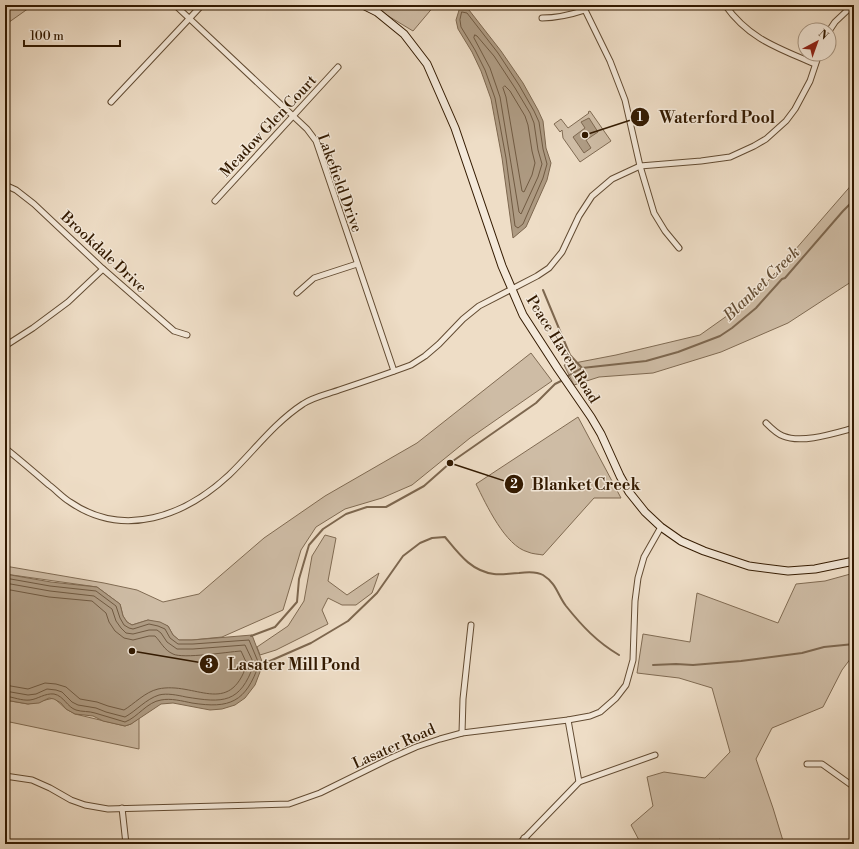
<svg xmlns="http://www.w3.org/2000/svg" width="859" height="849" viewBox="0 0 859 849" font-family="'Libre Bodoni',serif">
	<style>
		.green { fill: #cebca5; stroke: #806b53 }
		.water { fill: #ae9b83; stroke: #7d674f }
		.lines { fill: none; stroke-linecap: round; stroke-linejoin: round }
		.shore { stroke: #705a42; stroke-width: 1 }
		.stream { stroke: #7d674f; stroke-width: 2 }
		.street-casing { stroke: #624b32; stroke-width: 7 }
		.secondary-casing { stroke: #331a01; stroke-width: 9 }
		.street { stroke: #f4e9da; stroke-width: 5 }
		.secondary { stroke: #f4e9da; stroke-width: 7 }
		.labels { text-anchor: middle; stroke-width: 3; stroke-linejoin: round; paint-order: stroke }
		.street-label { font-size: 15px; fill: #331a01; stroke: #f4e9da }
		.water-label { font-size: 16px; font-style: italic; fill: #644e35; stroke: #f4e9da }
		.leader { fill: none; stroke: #331a01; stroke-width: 1.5 }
		.callout-dot { fill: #331a01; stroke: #f4e9da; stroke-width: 1.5 }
		.mark-label { font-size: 12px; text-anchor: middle; font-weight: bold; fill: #fff }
		.callout-label { font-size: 16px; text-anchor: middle; font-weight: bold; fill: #331a01; stroke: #f4e9da; stroke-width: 3; stroke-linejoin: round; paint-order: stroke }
	</style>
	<rect width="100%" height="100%" fill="#eeddc6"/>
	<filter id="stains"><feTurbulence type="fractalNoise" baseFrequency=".005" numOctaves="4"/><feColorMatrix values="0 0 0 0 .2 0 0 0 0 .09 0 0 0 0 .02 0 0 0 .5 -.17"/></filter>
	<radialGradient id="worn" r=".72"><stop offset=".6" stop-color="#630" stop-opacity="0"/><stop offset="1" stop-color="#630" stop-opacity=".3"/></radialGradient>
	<!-- green -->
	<g class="green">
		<path d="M5,5H29V8L5,25Z"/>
		<path d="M370,5H435L413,31Z"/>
		<path d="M590,111L611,141L580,162L563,138L562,130L560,132L554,124L561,119L568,128L589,113L588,112Z"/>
		<path d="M854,182V280L788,323L721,352L653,373L599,377L574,385L564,365L616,355L700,335L755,296Z"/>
		<path d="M531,353L552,381L470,438L412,485L382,498L345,509L316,527L301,550L283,610L222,637L192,640H179L173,635L168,626L148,620L132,625L127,622L123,616L120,604L97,587L5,574V566L104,583L137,590L163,602L199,594L264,538L325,496L417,443Z"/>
		<path d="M578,417L621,498H594L543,555C538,554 532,554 528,552C505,546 486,504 476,484Z"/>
		<path d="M325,535L336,538L328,581L347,595L379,573L372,593L356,605H342L328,598L322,610L328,624L276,650L260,655L257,647L288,626L304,601L312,556Z"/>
		<path d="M854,573V654L842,670L823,707L772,728L756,759L773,808L784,844H725L720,839L710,844H641L631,825L653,806L647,777L664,772L705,778L730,752L712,688L679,678L637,673L643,634L690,642L697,593L778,623L796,584L825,581Z"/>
		<path d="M54,698L66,709L75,714L125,726L131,724L139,718V749L5,721V700L28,704Z"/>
	</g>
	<!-- water -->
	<g class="water">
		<path d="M464,6L469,10L501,51L523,83L538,110L543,121L546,148L551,163L547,180L526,227L513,238L502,158L491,99L481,71L472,52L458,29L456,20L460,7Z"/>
		<path d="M589,118L598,132L586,140L591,148L584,153L573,137L585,128L581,122Z"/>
		<path d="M5,574L51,582L97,587L120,604L123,616L127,622L132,625L148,620L160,622L168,626L173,635L179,640H192L252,635L263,664L255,685L245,698L235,705L222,709L210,710L173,703L161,704L131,724L125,726L103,721L93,716L75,714L66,709L61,703L54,699L49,698L39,703L28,704L5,700Z"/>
	</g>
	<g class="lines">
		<!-- shore -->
		<g class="shore">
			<path d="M462,12L467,13L498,53L519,85L534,111L539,122L543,149L547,164L543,178L523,224L518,228L515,226L506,158L495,98L485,70L475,50L461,27L460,20Z"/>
			<path d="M475,35L477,36L494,56L515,88L530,113L534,123L538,150L542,164L538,177L521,214L519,212L500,97L490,68L474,38Z"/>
			<path d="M505,86L510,91L525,116L528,125L532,151L535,163L532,175L524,192L522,191L506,97L503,88Z"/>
			<path d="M5,578L50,586L96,591L116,606L120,618L124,625L129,628L133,629L149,624L158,626L165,629L170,638L178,644H193L249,640L259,664C246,702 230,709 192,703C182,701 171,698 161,700C147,702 138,717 125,722C115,719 105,716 95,713C89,711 82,712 76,710C67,707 64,696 54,694C45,693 38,699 30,700C22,701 13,697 5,696"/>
			<path d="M5,583L50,591L94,596L112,609L116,621L121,628L126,633L133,634L149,630H157L161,633L167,642L177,649H193L245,645L254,664C240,704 223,703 186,697C177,695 167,693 159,695C146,699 136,711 125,717L106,712L96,708L78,705L72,702L62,692L56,690L47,689L36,694L28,695L5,691"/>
			<path d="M5,589L49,597L92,601L106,613L109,622L115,631L124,638L133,640L149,636H155C161,642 164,650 173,654C183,659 227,652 241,651L247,664C229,718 195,681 158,689C145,692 134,704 124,710L108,706L97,702L80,699L66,687L56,684L45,683L28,689L5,685"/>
		</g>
		<!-- stream -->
		<g class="stream">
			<path d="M543,290L570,355L582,368"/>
			<path d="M566,377L582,368L646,361L678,352L720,336L732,328L756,308L782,279L785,278L843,211L854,200"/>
			<path d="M251,636L275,627L297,602L299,579L309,545L323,529L346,514L367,507H386L424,486L450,463L536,403L555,384L563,380"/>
			<path d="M263,664L311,643L348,621L377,593L403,556L420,543L432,538L445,537C459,554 471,571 494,574C502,575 511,573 519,573C526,572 536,571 543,575C557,584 557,594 566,606C582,626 597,642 619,655"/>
			<path d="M653,665L676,664L693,665L741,661L802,653L824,647L854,644"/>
		</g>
		<!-- street casing -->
		<g class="street-casing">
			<g id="street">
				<path d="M175,5L307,129L316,141L394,371"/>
				<path d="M584,5L585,10L610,61L625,100L640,166L654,213L665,231L679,248"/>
				<path d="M725,5C749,39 778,48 815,64"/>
				<path d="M542,18C558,18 570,15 585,10"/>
				<path d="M829,31L835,22L853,5"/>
				<path d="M111,102L202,5"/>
				<path d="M5,185L16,190L34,204L103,269L174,331L187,335"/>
				<path d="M215,201L338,67"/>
				<path d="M297,293L314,278L357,264"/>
				<path d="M5,346L33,328L68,302L103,269"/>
				<path d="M766,423C771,428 777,434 783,436C802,444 835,433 854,428"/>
				<path d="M5,448C20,460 34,472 49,485C56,490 62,497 70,502C124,539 185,516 229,475C253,452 274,423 303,404C313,397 328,394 339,390C363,382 387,374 411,365L425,356L439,344L463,319L479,306L537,276L549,268L562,252L579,216L592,196L612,179L640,166L701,161L730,157L754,146L766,139L786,121L795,109L810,81L819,54"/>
				<path d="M568,720L579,782"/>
				<path d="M462,733L463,699L471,625"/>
				<path d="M807,764H822L854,787"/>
				<path d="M5,776L32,780L50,788L71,800L85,805L108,809L289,804L320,793L389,759L416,747L440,739L462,733L568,720L590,716L600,712L616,698L626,685L628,678L633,660L635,601L638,578L644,557L661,527"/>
				<path d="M122,808L126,844"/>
				<path d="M524,838L530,844"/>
				<path d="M519,844L579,782L655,755"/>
			</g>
		</g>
		<!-- secondary casing -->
		<g class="secondary-casing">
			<path id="secondary" d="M363,5L377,12L404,34L427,64L455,128L502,266L523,315L558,369L591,417L601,434L620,476L629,492L645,512L661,527L681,541L704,551L749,566L788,571L815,569L854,561"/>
		</g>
		<!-- street -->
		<use href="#street" class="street"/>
		<!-- secondary -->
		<use href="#secondary" class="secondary"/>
	</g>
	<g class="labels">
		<!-- street labels -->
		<g class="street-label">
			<text transform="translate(268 126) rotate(-47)" y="5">Meadow Glen Court</text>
			<text transform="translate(340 183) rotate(70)" y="5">Lakefield Drive</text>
			<text transform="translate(104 252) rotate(43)" y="5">Brookdale Drive</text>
			<text transform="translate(563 349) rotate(58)" y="5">Peace Haven Road</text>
			<text transform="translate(394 746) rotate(-24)" y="5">Lasater Road</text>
		</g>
		<!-- water labels -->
		<g class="water-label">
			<text transform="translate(761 283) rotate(-44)" y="6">Blanket Creek</text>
		</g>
	</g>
	<!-- callouts -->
	<path class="leader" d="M585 135L640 117M450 463L514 484M132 651L209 664"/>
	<g class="callout-dot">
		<circle cx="585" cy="135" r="4"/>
		<circle cx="450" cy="463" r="4"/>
		<circle cx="132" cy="651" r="4"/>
		<circle cx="640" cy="117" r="10"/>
		<circle cx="514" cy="484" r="10"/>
		<circle cx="209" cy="664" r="10"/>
	</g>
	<g class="mark-label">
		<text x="640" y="121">1</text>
		<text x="514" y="488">2</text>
		<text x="209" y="668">3</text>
	</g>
	<g class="callout-label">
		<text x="717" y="123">Waterford Pool</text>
		<text x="586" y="490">Blanket Creek</text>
		<text x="294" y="670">Lasater Mill Pond</text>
	</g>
	<!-- margin -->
	<rect width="859" height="849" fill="none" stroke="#eeddc6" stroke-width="20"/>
	<rect x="6" y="6" width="847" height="837" fill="none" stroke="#331a01" stroke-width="2"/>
	<rect x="10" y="10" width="839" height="829" fill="none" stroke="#331a01"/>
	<!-- north arrow -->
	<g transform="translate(817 42) rotate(41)"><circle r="19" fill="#f4e9da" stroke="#a79683"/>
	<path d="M0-3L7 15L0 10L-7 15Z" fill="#8f2418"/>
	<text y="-6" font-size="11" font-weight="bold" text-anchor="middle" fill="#331a01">N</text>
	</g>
	<!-- scale -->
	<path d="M24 40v6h96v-6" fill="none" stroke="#331a01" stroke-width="2"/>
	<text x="30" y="40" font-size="12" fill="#331a01" stroke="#f4e9da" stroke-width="3" paint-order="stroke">100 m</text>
	<rect width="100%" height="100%" filter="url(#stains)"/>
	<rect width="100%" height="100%" fill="url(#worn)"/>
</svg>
